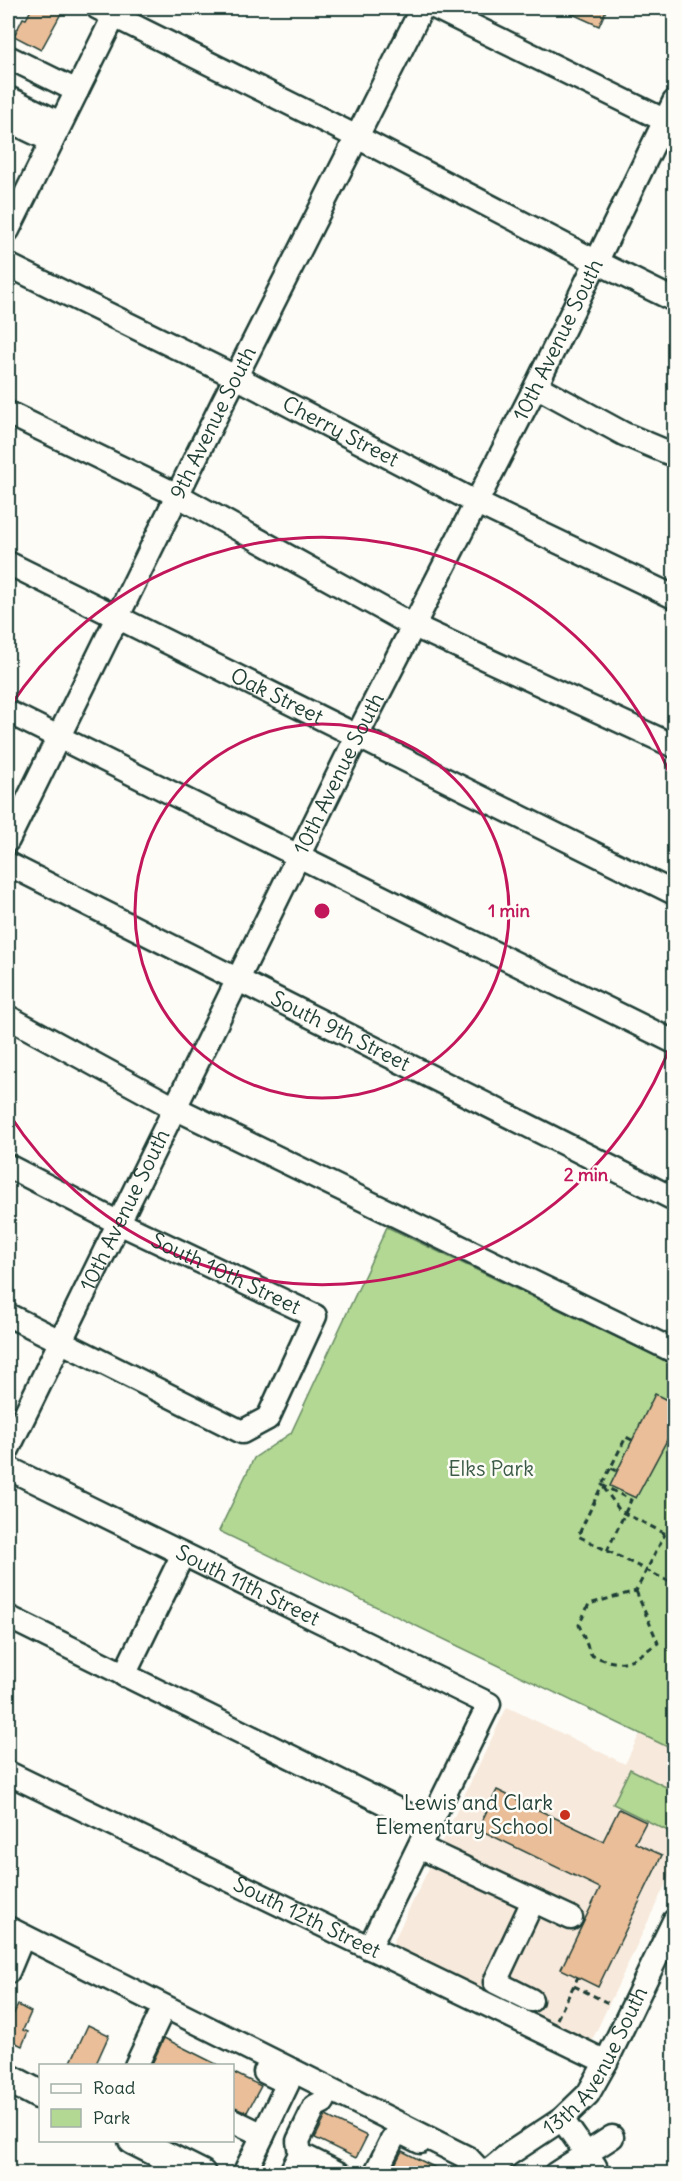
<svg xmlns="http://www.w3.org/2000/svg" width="682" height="2181" viewBox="0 0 682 2181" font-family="Delius,sans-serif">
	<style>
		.built { fill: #f7e9db }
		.green { fill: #b2d893; stroke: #688a64; stroke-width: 1.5 }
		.building { fill: #e9be99; stroke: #1f3d34; stroke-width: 1.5 }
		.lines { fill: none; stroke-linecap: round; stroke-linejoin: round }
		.minor-casing { stroke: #1f3d34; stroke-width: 27 }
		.major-casing { stroke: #1f3d34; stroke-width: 33 }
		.path { stroke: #1f3d34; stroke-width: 3; stroke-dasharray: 6 4.5; stroke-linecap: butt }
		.minor { stroke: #fdfcf7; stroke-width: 22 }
		.major { stroke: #fdfcf7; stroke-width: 28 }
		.ring { fill: none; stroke: #c2185b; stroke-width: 3 }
		.poi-dot { fill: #c8321e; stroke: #fdfcf7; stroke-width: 2 }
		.labels { text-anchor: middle; stroke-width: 5; stroke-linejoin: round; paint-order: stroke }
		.street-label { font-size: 21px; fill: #1f3d34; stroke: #fdfcf7 }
		.park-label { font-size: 21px; fill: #3c5c47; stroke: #fdfcf7 }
		.poi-label { font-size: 21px; fill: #1f3d34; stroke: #fdfcf7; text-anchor: end }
		.centre { fill: #c2185b; stroke: #fdfcf7; stroke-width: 3 }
		.ring-label { font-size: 18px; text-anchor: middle; font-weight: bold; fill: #c2185b; stroke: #fdfcf7; stroke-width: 5; stroke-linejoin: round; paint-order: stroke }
	</style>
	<rect width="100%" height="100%" fill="#fdfcf7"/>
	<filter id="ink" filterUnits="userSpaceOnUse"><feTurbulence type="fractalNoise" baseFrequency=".0167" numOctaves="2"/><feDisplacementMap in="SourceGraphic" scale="12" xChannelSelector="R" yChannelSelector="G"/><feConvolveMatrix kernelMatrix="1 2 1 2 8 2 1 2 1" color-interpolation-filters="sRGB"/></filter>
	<g filter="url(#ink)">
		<!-- built -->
		<path class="built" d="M674,1664V1866L586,2053L386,1957L507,1707L625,1764Z"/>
		<!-- green -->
		<g class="green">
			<path d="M387,1227L674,1365V1750L219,1531L254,1458L291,1433Z"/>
			<path d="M630,1769L674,1791V1834L613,1804Z"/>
		</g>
		<!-- building -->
		<g class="building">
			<path d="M32,8H64L41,50L14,36L23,18L26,19Z"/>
			<path d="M559,8H607L599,26Z"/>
			<path d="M655,1394L675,1404V1425L636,1498L610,1486Z"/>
			<path d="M497,1790L603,1841L619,1809L646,1822L635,1843L662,1855L598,1987L561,1969L600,1888L478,1829Z"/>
			<path d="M18,2005L31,2012L23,2030L28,2032L22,2046L8,2039V2013L13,2015Z"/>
			<path d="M88,2025L109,2035L95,2066H79L71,2062Z"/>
			<path d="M164,2038L220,2066H151Z"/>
			<path d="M232,2072L261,2086L247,2112L232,2106Z"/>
			<path d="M326,2116L367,2136L356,2158L315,2138Z"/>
			<path d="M402,2151L448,2174H390Z"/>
		</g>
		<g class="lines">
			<!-- minor casing -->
			<g class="minor-casing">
				<g id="minor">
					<path d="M98,8L357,137L597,262L674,300"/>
					<path d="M436,8L674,125"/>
					<path d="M8,57L77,91"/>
					<path d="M8,98L60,123"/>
					<path d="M8,120L52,141"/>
					<path d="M8,230L118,8"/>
					<path id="s1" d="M8,265L236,377L477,503L674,597"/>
					<path d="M536,386L624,434L674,455"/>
					<path d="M8,413L177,495L412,625L674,746"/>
					<path id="s2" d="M8,563L674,893"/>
					<path d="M8,712L674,1042"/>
					<path id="s3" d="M8,840L222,404L422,8"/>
					<path id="s4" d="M8,864L674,1199"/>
					<path d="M8,1017L173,1107L674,1351"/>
					<path id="s5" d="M8,1166L117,1222L315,1316L268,1418L242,1432L8,1315"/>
					<path id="s6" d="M8,1449L357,736L536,386L674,102"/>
					<path id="s7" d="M8,1468L489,1704L369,1948"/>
					<path d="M8,1617L429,1825"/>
					<path d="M124,1675L183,1554"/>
					<path id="s8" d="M8,1773L606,2062"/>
					<path d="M419,1847L571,1918"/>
					<path d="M8,1928L468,2158L483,2174"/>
					<path d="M8,1972L23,1936"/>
					<path d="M531,2000L495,1982L533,1901"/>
					<path d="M136,2066L164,2007"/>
					<path d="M562,2119L595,2166L591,2174"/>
					<path d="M232,2120L263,2135L244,2174"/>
					<path d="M263,2135L288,2083L265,2072"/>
					<path d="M300,2154L298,2141L315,2106L323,2102L329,2090"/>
					<path d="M290,2174L300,2154L340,2174"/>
					<path d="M375,2174L392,2140L396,2135L404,2134L420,2142"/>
					<path id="s9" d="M485,2174L509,2154L562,2119L588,2094L606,2062L674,1921"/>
					<path d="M555,2174L612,2137"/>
				</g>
			</g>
			<!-- major casing -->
			<g class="major-casing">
				<g id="major">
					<path d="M8,2078L40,2095"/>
					<path d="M133,2140L201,2174"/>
				</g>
			</g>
			<!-- path -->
			<g class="path">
				<path d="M632,1440L626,1437L602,1485L620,1511L674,1538"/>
				<path d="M611,1468L617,1471"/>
				<path d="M607,1551L631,1500L602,1485L578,1536L674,1584"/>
				<path d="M636,1591L658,1643C630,1662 624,1669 591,1655L579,1625L589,1604L636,1591L665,1534"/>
				<path d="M574,1986L610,2004"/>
				<path d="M557,2019L578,1977"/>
			</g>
			<!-- minor -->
			<use href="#minor" class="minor"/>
			<!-- major -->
			<use href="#major" class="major"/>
		</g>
	</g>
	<!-- distance rings -->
	<g class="ring">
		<circle cx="322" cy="911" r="187"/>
		<path d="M674 1036A373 373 0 0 1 9 1114M9 708A373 373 0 0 1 674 786"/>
	</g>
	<!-- markers -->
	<circle class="poi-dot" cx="565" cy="1815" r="6"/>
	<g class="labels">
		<!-- street labels -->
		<g class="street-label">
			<text dy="7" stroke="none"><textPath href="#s6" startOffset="1238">10th Avenue South</textPath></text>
			<text dy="7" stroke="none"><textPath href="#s3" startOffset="465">9th Avenue South</textPath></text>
			<text dy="7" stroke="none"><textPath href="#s1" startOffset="372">Cherry Street</textPath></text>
			<text dy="7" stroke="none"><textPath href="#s2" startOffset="300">Oak Street</textPath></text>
			<text dy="7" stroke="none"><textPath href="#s6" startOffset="752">10th Avenue South</textPath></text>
			<text dy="7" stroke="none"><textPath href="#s4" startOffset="372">South 9th Street</textPath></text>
			<text dy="7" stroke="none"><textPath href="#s6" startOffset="266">10th Avenue South</textPath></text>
			<text dy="7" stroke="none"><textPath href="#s5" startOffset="243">South 10th Street</textPath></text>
			<text dy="7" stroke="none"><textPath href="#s7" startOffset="267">South 11th Street</textPath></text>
			<text dy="7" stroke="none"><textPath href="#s8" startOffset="332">South 12th Street</textPath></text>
			<text dy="7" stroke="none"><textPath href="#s9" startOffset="162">13th Avenue South</textPath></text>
		</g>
		<!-- park labels -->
		<g class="park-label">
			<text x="491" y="1476">Elks Park</text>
		</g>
		<!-- poi labels -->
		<g class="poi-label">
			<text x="553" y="1810">Lewis and Clark<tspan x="553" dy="24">Elementary School</tspan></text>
		</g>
	</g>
	<circle cx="322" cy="911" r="9" class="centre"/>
	<g class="ring-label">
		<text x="509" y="917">1 min</text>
		<text x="586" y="1181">2 min</text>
	</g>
	<!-- margin -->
	<rect width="682" height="2181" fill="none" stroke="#fdfcf7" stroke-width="30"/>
	<rect x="15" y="15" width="652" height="2151" fill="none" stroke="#1f3d34" stroke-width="2" filter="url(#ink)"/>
	<!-- legend -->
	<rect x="39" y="2064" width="195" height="78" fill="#fdfcf7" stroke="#a4b0a9" stroke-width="1.5"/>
	<rect x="51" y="2084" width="30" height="9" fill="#fdfcf7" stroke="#a4b0a9" stroke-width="1.5"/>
	<text x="93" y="2094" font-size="18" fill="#1f3d34">Road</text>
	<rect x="51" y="2109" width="30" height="18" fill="#b2d893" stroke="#a4b0a9" stroke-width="1.5"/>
	<text x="93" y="2124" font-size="18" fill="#1f3d34">Park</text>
</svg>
